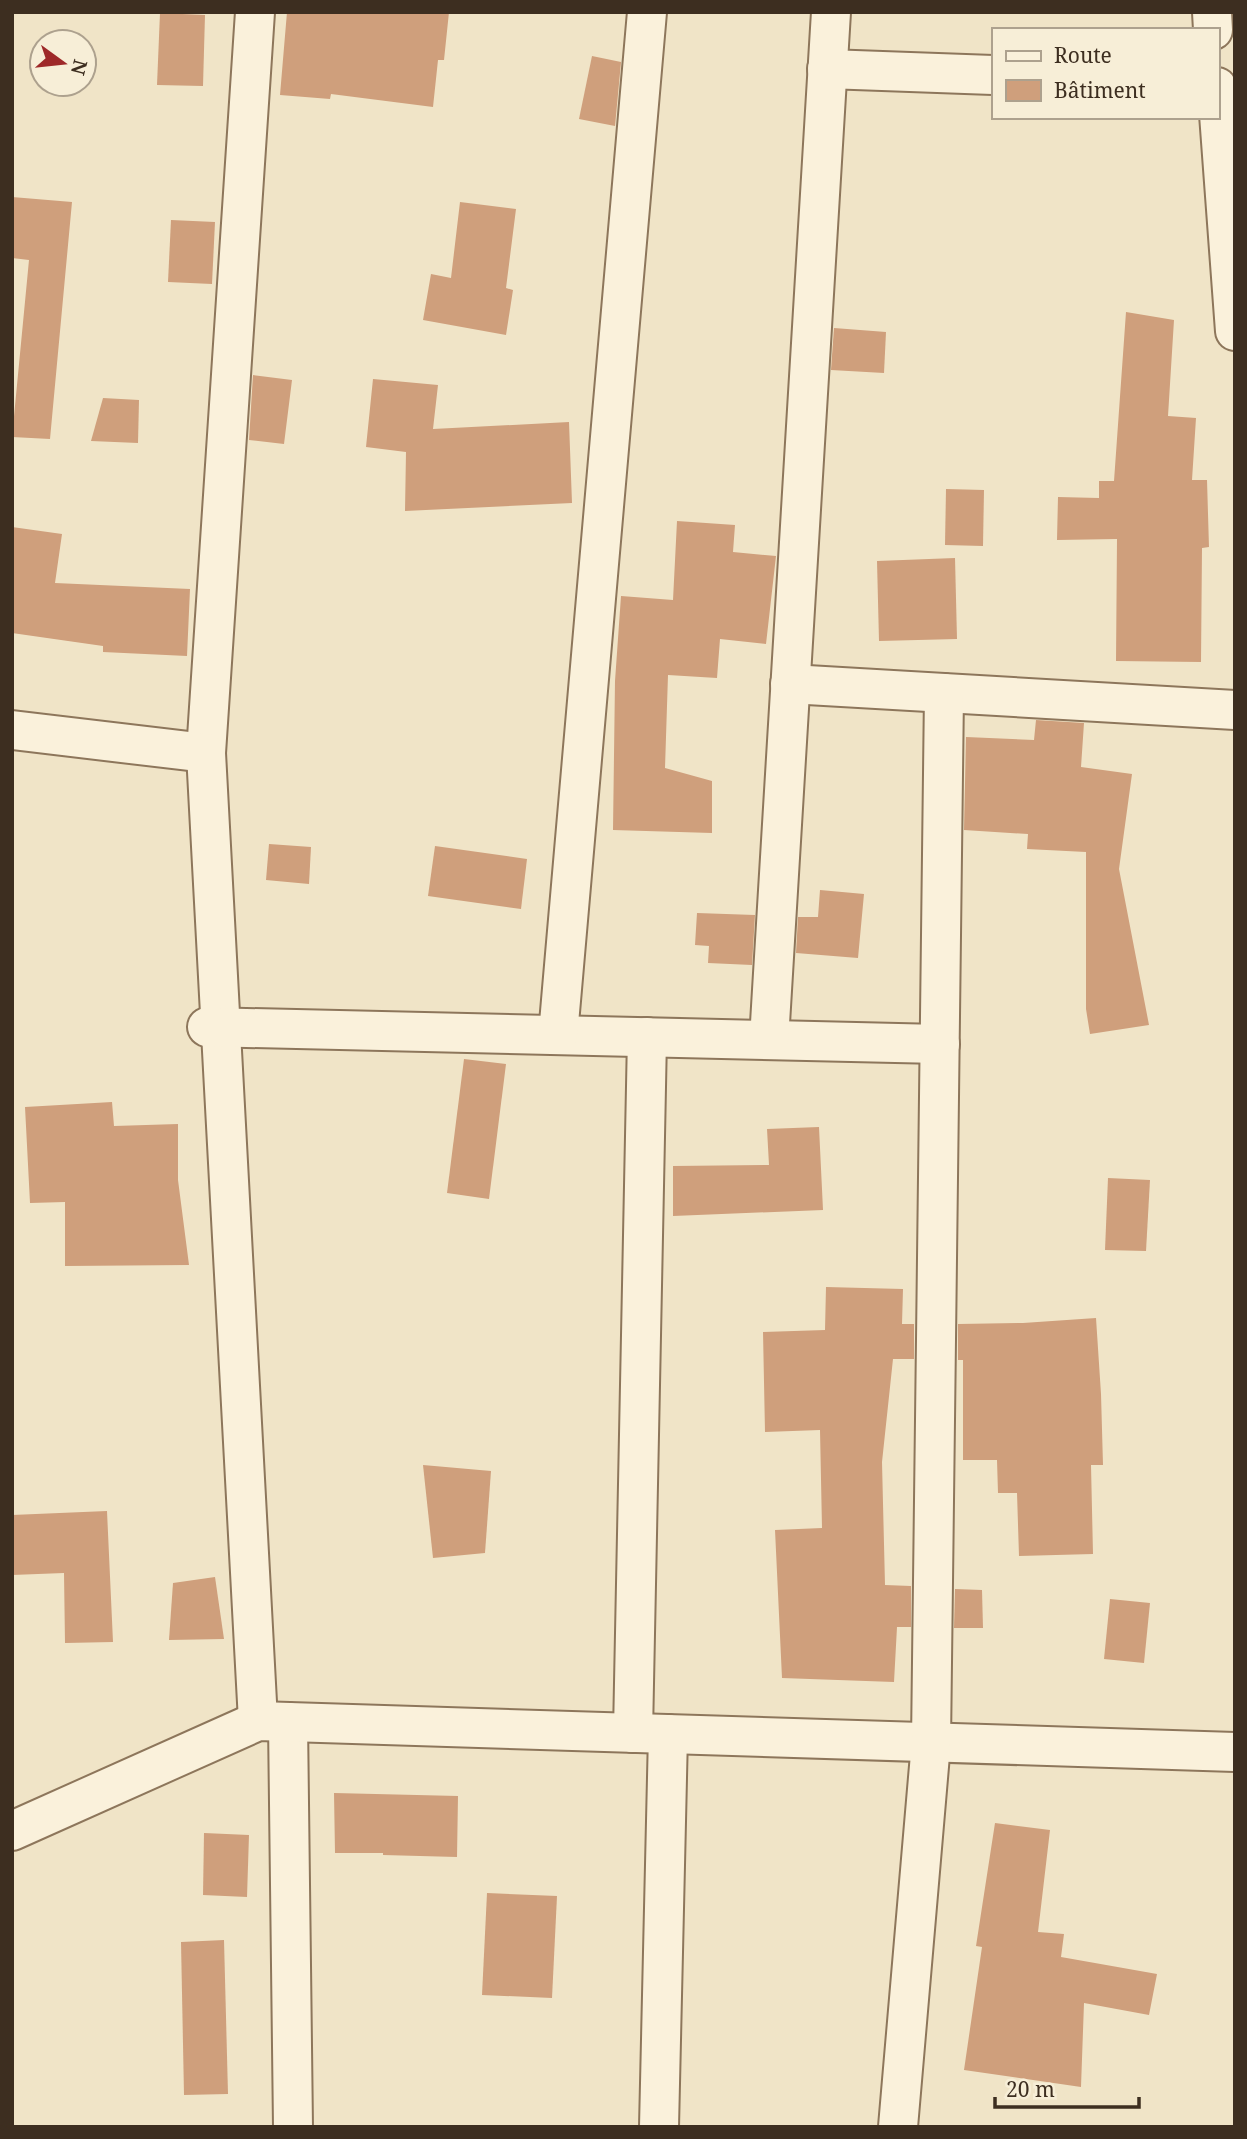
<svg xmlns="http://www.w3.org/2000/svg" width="1247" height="2139" viewBox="0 0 1247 2139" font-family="'Noto Serif',serif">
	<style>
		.building { fill: #cf9f7c }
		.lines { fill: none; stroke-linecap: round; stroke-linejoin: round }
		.minor-casing { stroke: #8d765b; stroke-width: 42 }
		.minor { stroke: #faf1db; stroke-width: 38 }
	</style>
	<rect width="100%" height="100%" fill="#f0e4c7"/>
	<!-- building -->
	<g class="building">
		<path d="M287,12H449L444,60H438L433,107L331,94L330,99L280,95Z"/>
		<path d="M160,13L205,15L203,86L157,85Z"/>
		<path d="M592,56L621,62L615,126L579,119Z"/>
		<path d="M12,197L72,202L50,439L12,437L29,260L12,258Z"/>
		<path d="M460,202L516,209L506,288L513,290L506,335L423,320L431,274L451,278Z"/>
		<path d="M171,220L215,222L212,284L168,282Z"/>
		<path d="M1126,312L1174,320L1168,416L1196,418L1192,480H1207L1209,547L1202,548L1201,662L1116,661L1117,539L1057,540L1058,497L1099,498V481H1114Z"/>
		<path d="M834,328L886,332L884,373L831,370Z"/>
		<path d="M253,375L292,380L284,444L249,440Z"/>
		<path d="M373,379L438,385L433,429L569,422L572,503L405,511L406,452L366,447Z"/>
		<path d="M103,398L139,400L138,443L91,441Z"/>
		<path d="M946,489L984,490L983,546L945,545Z"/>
		<path d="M677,521L735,525L733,552L776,556L766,644L720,639L717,678L668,675L665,768L712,781V833L613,830L615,681L621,596L673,600Z"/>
		<path d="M12,527L62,534L55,583L190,589L187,656L103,652V646L12,633Z"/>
		<path d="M955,558L957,639L879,641L877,561Z"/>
		<path d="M1036,720L1084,723L1081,767L1132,774L1119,869L1149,1025L1090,1034L1086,1009V852L1027,849L1028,834L964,830L966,737L1034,740Z"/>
		<path d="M269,844L311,847L309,884L266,880Z"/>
		<path d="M435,846L527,859L521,909L428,896Z"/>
		<path d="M820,890L864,894L858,958L796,953L798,917H818Z"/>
		<path d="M697,913L755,915L752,965L708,963L709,946L695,945Z"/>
		<path d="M464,1059L506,1064L489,1199L447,1193Z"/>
		<path d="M112,1102L114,1126L178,1124V1180L189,1265L65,1266V1202L30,1203L25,1107Z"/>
		<path d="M819,1127L823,1210L673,1216V1166L769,1165L767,1129Z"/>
		<path d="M1108,1178L1150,1180L1146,1251L1105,1250Z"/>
		<path d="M826,1287L903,1289L902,1324H914V1359H893L882,1462L885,1585L911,1586V1627H897L894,1682L782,1678L775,1530L822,1528L820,1430L765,1432L763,1332L825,1330Z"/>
		<path d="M1096,1318L1101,1394L1103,1465H1091L1093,1554L1019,1556L1017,1493H998L997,1460H963V1360H958V1324L1023,1323Z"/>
		<path d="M423,1465L491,1471L485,1553L433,1558Z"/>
		<path d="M107,1511L113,1642L65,1643L64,1573L12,1575V1515Z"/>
		<path d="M215,1577L224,1639L169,1640L173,1583Z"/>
		<path d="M955,1589L982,1590L983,1628H954Z"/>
		<path d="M1110,1599L1150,1603L1144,1663L1104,1659Z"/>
		<path d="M334,1793L458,1796L457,1857L383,1855V1853H335Z"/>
		<path d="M995,1823L1050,1830L1038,1932L1064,1934L1061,1957L1157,1974L1149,2015L1084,2003L1081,2087L964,2070L982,1947L976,1946Z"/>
		<path d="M204,1833L249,1835L247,1897L203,1895Z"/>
		<path d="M487,1893L557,1896L552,1998L482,1995Z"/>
		<path d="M224,1940L228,2094L184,2095L181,1942Z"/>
	</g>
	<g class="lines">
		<!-- minor casing -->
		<g class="minor-casing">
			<g id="minor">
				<path d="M255,12L206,753L258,1721"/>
				<path d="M1212,12L1213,30"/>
				<path d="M827,69L993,75"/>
				<path d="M1217,87L1235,331"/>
				<path d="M790,684L1235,710"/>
				<path d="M12,730L206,753"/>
				<path d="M207,1027L940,1044"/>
				<path d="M558,1035L647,12"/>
				<path d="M769,1040L831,12"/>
				<path d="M288,1722L293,2127"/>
				<path d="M633,1733L647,1037"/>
				<path d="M12,1831L258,1721L1235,1752"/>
				<path d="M659,2127L668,1734"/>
				<path d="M898,2127L931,1743L944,693"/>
			</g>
		</g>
		<!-- minor -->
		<use href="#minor" class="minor"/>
	</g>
	<!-- border -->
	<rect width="1247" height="2139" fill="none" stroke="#3d2e20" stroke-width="28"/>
	<!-- legend -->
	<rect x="992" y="28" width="228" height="91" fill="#f7eed7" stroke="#ada18e" stroke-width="2"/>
	<rect x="1006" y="51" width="35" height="10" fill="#faf1db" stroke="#ada18e" stroke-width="2"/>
	<text x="1054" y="63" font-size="21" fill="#3d2e20">Route</text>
	<rect x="1006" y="80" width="35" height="21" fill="#cf9f7c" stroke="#ada18e" stroke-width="2"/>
	<text x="1054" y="98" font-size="21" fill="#3d2e20">Bâtiment</text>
	<!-- north arrow -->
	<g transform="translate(63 63) rotate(105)"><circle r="33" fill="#f7eed7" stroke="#ada18e" stroke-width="2"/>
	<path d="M0-5L12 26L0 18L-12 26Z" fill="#9e2929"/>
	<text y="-10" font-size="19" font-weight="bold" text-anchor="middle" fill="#3d2e20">N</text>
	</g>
	<!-- scale -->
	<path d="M995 2097v10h144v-10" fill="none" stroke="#3d2e20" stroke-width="3.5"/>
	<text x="1006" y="2097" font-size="21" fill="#3d2e20" stroke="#f7eed7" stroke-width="5" paint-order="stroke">20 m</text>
</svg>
